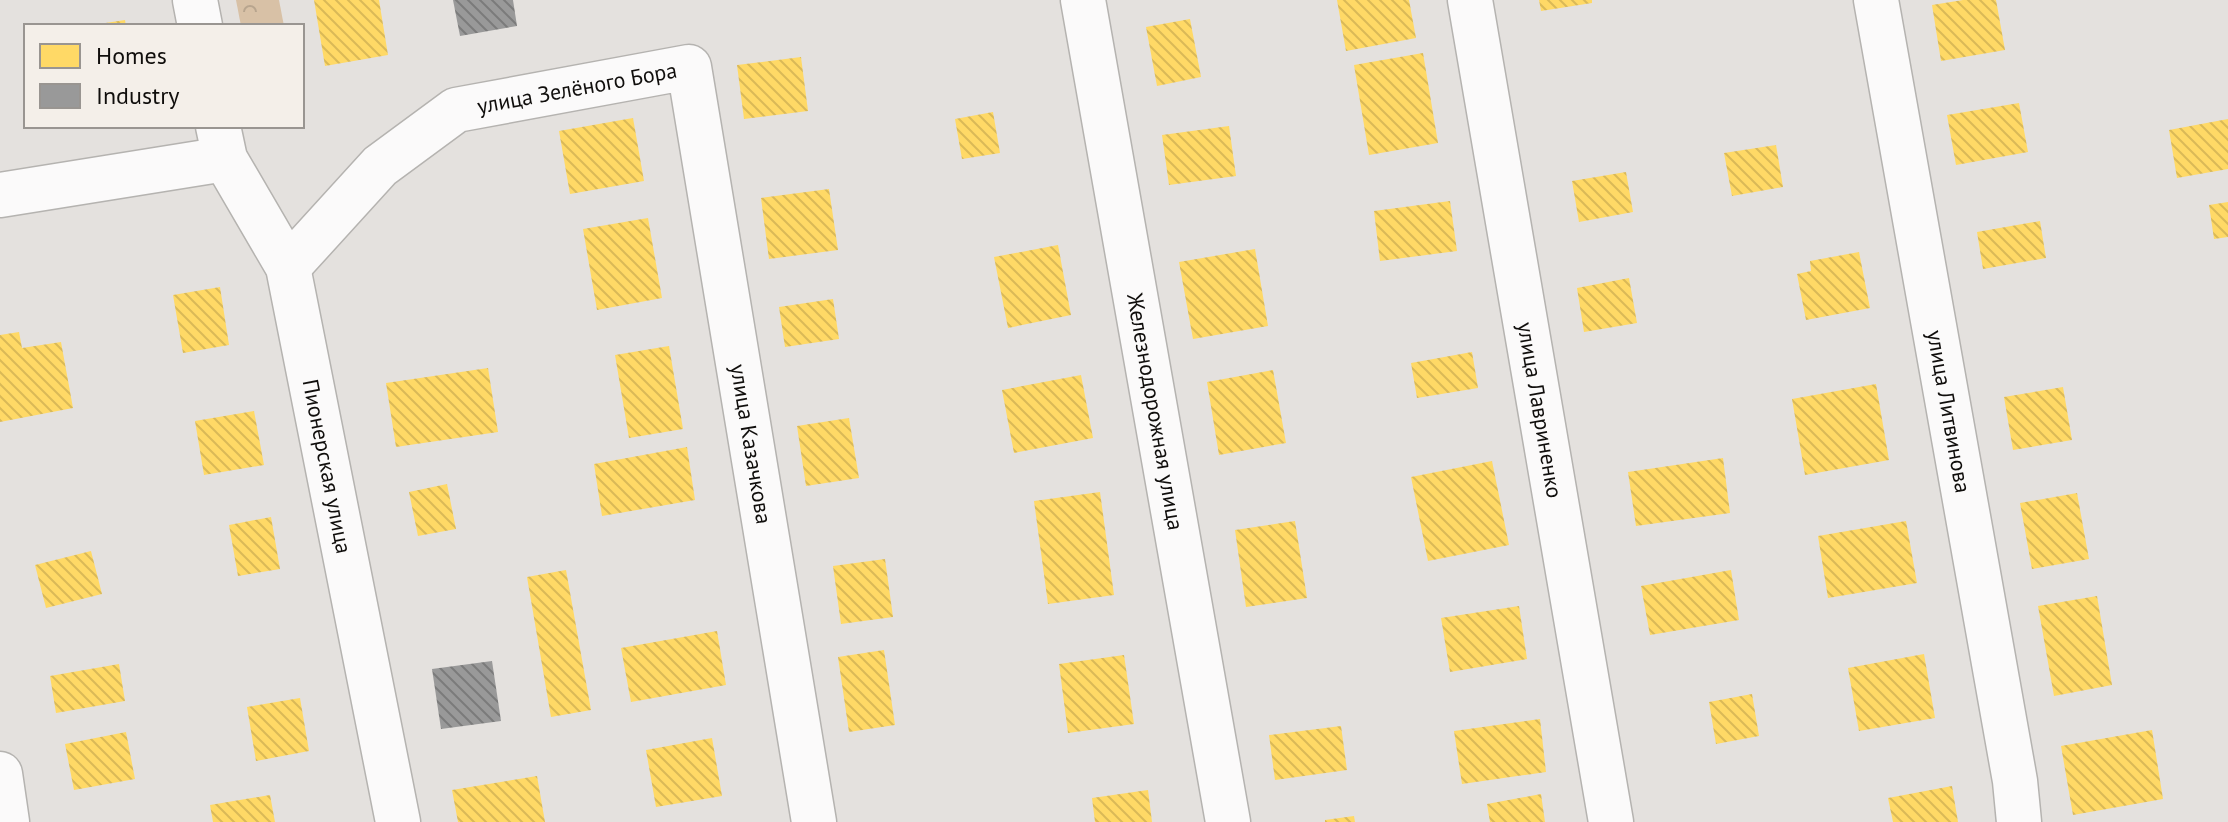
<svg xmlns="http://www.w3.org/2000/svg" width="2228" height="822" viewBox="0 0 2228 822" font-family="'PT Sans',sans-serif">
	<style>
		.forest { fill: url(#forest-crowns) }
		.homes { fill: url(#homes-back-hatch) }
		.industry { fill: url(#industry-back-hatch) }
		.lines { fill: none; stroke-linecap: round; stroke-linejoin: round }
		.minor-casing { stroke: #b5b3b0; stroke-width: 47 }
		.minor { stroke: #fbfafa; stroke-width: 44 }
		.labels { text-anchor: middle; stroke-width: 8; stroke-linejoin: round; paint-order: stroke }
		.street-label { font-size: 22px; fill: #100e0c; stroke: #f4efe9 }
	</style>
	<defs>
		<pattern id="forest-crowns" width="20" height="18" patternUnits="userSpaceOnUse" patternTransform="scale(2)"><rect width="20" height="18" fill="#d8c1a6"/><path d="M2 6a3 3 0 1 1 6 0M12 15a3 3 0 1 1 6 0" fill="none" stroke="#b8a58e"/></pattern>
		<pattern id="homes-back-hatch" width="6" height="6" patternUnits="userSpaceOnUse" patternTransform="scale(2)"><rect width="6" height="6" fill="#ffd966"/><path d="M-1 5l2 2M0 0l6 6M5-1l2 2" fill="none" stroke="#dab957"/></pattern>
		<pattern id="industry-back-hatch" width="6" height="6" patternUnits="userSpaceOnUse" patternTransform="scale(2)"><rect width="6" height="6" fill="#999"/><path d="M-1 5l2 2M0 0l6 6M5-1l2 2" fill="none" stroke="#7b7b7b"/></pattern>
	</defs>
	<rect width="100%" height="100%" fill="#e4e1de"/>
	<!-- forest -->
	<path class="forest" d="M236,0H279L284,26H241Z"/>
	<!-- homes -->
	<g class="homes">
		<path d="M314,0H379L388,55L325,66Z"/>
		<path d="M1337,0H1409L1416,38L1346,51Z"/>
		<path d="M1539,0H1592V3L1541,11Z"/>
		<path d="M1963,0H1996L2005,50L1941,61L1932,5Z"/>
		<path d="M1190,19L1201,77L1157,86L1146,27Z"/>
		<path d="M125,20L126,26H99V24Z"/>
		<path d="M1423,53L1438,143L1369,155L1354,65Z"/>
		<path d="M801,57L808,111L744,119L737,65Z"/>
		<path d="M2019,103L2028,152L1956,165L1947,115Z"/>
		<path d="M993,112L1000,153L962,159L955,119Z"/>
		<path d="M633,118L644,181L570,194L559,131Z"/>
		<path d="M2228,119V169L2177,178L2169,130Z"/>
		<path d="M1229,126L1236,176L1169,185L1162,135Z"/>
		<path d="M1776,145L1783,187L1732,196L1724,153Z"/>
		<path d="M1626,172L1633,212L1579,222L1572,181Z"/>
		<path d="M829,189L838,250L769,259L761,198Z"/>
		<path d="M1450,201L1457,251L1380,261L1374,211Z"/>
		<path d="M2228,202V237L2214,239L2209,205Z"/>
		<path d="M648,218L662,298L597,310L583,229Z"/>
		<path d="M2040,221L2046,258L1983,269L1977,232Z"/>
		<path d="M1058,245L1071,315L1008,328L994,257Z"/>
		<path d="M1255,249L1268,326L1193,339L1179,262Z"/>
		<path d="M1859,252L1870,308L1806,320L1797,274L1811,271L1810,261Z"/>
		<path d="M1629,278L1637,323L1584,332L1577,288Z"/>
		<path d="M220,287L229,345L183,353L173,295Z"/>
		<path d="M833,299L839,339L785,347L779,307Z"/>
		<path d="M19,332L22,348L61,342L73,408L0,422V335Z"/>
		<path d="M669,346L683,429L629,438L615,355Z"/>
		<path d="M1472,352L1478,388L1417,398L1411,363Z"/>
		<path d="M488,368L498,432L396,447L386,383Z"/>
		<path d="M1273,370L1286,443L1219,455L1207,382Z"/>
		<path d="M1081,375L1093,438L1014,453L1002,390Z"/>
		<path d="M1876,384L1889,460L1805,475L1792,399Z"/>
		<path d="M2063,387L2072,440L2013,450L2004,397Z"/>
		<path d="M254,411L264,465L204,475L195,421Z"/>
		<path d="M849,418L859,478L806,486L797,426Z"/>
		<path d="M687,447L695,500L602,516L594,464Z"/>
		<path d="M1723,458L1730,513L1636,526L1628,472Z"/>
		<path d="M1492,461L1509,545L1428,561L1411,477Z"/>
		<path d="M447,484L456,529L418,536L409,492Z"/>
		<path d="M1100,492L1114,595L1048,604L1034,501Z"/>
		<path d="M2077,493L2089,559L2032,569L2020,503Z"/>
		<path d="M271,517L280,569L238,576L229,525Z"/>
		<path d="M1295,521L1307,598L1246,607L1235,530Z"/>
		<path d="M1906,521L1917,583L1828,598L1818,536Z"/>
		<path d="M91,551L102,594L46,608L35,565Z"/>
		<path d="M885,559L893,617L841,624L833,566Z"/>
		<path d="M566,570L591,710L551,717L527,577Z"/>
		<path d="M1731,570L1739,620L1650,635L1641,586Z"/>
		<path d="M2097,596L2112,685L2054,696L2038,606Z"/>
		<path d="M1519,606L1527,659L1450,672L1441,618Z"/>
		<path d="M717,631L726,685L631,702L621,648Z"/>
		<path d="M884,650L895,725L849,732L838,657Z"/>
		<path d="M1924,654L1935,718L1859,731L1848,668Z"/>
		<path d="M1124,655L1134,724L1068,733L1059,664Z"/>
		<path d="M119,664L125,701L56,713L50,676Z"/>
		<path d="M1752,694L1759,736L1716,744L1709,702Z"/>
		<path d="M300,698L309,751L256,761L247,707Z"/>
		<path d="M1540,719L1546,772L1462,784L1454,731Z"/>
		<path d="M1341,726L1347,770L1275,780L1269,735Z"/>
		<path d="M2152,730L2163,799L2073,815L2061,746Z"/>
		<path d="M126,732L135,779L74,790L65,744Z"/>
		<path d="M712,738L722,796L656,807L646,750Z"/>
		<path d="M537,776L545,822H458L452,790Z"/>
		<path d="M1952,786L1958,822H1893L1888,798Z"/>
		<path d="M1148,790L1152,822H1095L1092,798Z"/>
		<path d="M1541,794L1545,822H1490L1487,804Z"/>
		<path d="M270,795L275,822H213L210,805Z"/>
		<path d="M1354,816L1355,822H1325V820Z"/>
	</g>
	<!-- industry -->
	<g class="industry">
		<path d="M453,0H513L517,26L460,36Z"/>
		<path d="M492,661L501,721L441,729L432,669Z"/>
	</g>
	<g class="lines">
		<!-- minor casing -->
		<g class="minor-casing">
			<g id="minor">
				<path d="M195,0L200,26"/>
				<path id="s1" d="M1083,0L1228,822"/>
				<path id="s2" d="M1470,0L1611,822"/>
				<path id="s3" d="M1876,0L2015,781L2019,822"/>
				<path id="s4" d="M218,126L225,159L288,267L398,822"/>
				<path d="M0,195L225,159"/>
				<path id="s5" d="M288,267L380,166L456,110L689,67L814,822"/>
				<path d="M0,774L7,822"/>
			</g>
		</g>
		<!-- minor -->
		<use href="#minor" class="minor"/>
	</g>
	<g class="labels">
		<!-- street labels -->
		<g class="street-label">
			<text dy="8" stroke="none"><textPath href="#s5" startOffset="354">улица Зелёного Бора</textPath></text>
			<text dy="8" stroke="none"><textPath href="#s1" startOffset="418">Железнодорожная улица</textPath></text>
			<text dy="8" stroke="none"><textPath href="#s2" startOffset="416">улица Лавриненко</textPath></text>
			<text dy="8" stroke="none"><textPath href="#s3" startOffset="418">улица Литвинова</textPath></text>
			<text dy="8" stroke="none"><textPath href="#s5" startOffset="850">улица Казачкова</textPath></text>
			<text dy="8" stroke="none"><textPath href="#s4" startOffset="362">Пионерская улица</textPath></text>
		</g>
	</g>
	<!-- legend -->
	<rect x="24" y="24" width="280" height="104" fill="#f4efe9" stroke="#999591" stroke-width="2"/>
	<rect x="40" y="44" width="40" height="24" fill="#ffd966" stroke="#999591" stroke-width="2"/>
	<text x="96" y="64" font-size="24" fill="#100e0c">Homes</text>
	<rect x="40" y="84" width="40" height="24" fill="#999999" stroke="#999591" stroke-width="2"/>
	<text x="96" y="104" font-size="24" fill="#100e0c">Industry</text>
</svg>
